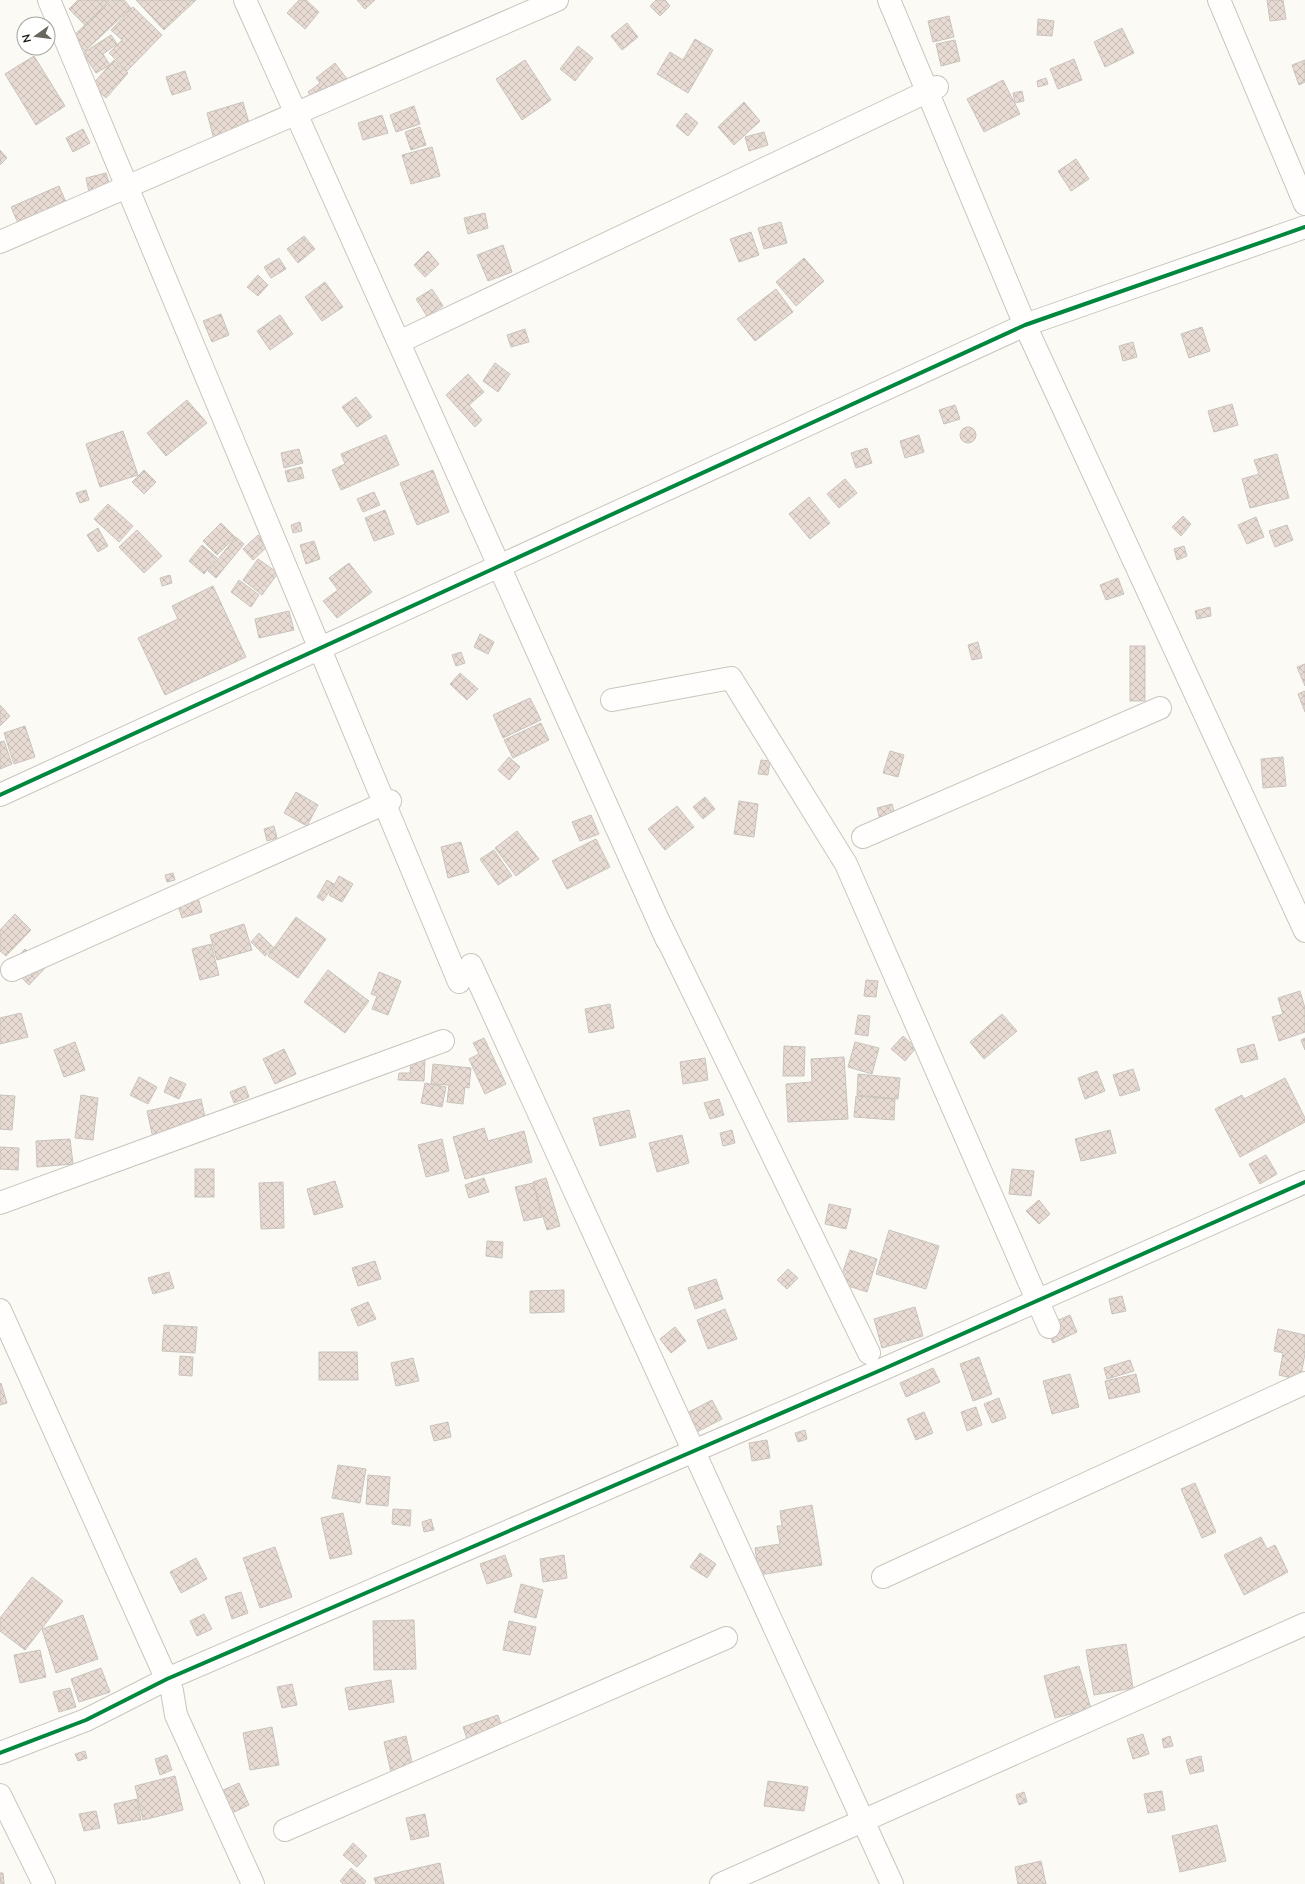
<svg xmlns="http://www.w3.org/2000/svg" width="1305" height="1884" viewBox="0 0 1305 1884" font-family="'Nunito Sans',sans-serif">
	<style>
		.building { fill: url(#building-cross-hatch); stroke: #c9c3be }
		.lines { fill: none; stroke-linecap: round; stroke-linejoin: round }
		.street-casing { stroke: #c9c6bf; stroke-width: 24 }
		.secondary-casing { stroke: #c9c6bf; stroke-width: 24 }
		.street { stroke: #fffefd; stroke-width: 22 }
		.secondary { stroke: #fffefd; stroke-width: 22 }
		.cycleway-casing { stroke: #fff; stroke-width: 6 }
		.cycleway { stroke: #00873e; stroke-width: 4 }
	</style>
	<defs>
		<pattern id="building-cross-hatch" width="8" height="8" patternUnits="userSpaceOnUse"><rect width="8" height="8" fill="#e8dbd4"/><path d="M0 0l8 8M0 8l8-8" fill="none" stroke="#c6bbb5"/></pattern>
	</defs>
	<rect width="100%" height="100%" fill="#fcfaf4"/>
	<!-- building -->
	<g class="building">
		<path d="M78,0H110L85,25L69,9Z"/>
		<path d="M112,0H124L131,8L85,51L72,37Z"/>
		<path d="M136,0H196L164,30Z"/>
		<path d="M299,0H306L319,12L305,29L287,13Z"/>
		<path d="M357,0H375L365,9Z"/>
		<path d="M656,0H665L670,6L660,16L650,6Z"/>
		<path d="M1267,0H1283L1286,19L1270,21Z"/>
		<path d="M133,7L162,35L127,71L109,53L122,40L111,30Z"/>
		<path d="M949,16L954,37L933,42L928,21Z"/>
		<path d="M1038,19L1054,21L1052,36L1037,35Z"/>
		<path d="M627,23L638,37L622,50L611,36Z"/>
		<path d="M1122,28L1134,53L1105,67L1094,42Z"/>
		<path d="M111,35L117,44L103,54L110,65L96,73L83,53Z"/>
		<path d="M695,39L713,50L688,93L657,74L670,52L683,60Z"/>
		<path d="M955,40L960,61L941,66L936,44Z"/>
		<path d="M578,46L593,58L575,81L560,69Z"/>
		<path d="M34,56L65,106L36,125L5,74Z"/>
		<path d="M1074,59L1082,80L1058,89L1050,69Z"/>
		<path d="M114,60L128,73L106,98L92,85Z"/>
		<path d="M525,60L551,100L522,120L496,79Z"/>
		<path d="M1305,60V82L1299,85L1292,65Z"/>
		<path d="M335,63L353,87L322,111L308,92L320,83L316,78Z"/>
		<path d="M185,71L191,89L172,95L166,77Z"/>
		<path d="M1046,78L1048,84L1038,87L1037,81Z"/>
		<path d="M1003,80L1020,114L984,132L967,99Z"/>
		<path d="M1022,91L1024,101L1015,103L1013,93Z"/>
		<path d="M243,102L253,137L216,147L207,113Z"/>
		<path d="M744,102L760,121L734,145L718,127Z"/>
		<path d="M414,106L420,124L396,132L390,115Z"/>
		<path d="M686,113L698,123L688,136L676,126Z"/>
		<path d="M382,115L388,133L363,140L358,123Z"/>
		<path d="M420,127L426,145L411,150L405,132Z"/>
		<path d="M83,129L90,143L73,152L66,138Z"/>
		<path d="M764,132L768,145L749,151L745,137Z"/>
		<path d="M432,147L440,176L411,184L402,155Z"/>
		<path d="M0,150L7,158L0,165Z"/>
		<path d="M1076,159L1089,179L1071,191L1058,171Z"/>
		<path d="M106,173L112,192L90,197L86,178Z"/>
		<path d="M59,186L68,207L20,228L11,207Z"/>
		<path d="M485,213L488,228L468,234L464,218Z"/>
		<path d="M781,222L787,243L764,249L758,228Z"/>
		<path d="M751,232L759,255L739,262L730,239Z"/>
		<path d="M304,236L315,249L298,263L287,249Z"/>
		<path d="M503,245L512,272L488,281L477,255Z"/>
		<path d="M428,251L439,264L425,277L414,265Z"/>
		<path d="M279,258L286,269L271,278L264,267Z"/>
		<path d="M804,258L824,281L796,306L776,282Z"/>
		<path d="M258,275L268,285L258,296L247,287Z"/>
		<path d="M325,282L343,307L322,321L305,297Z"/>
		<path d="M432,289L443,306L427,316L416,299Z"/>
		<path d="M776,289L793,312L755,341L737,319Z"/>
		<path d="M221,314L229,335L212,342L203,321Z"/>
		<path d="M280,315L293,334L270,350L257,331Z"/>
		<path d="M1202,327L1210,351L1189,358L1181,334Z"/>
		<path d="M525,329L529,342L511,347L507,335Z"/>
		<path d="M1133,342L1137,357L1123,361L1119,346Z"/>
		<path d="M495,363L510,374L498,392L483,381Z"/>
		<path d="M468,374L484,392L469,405L482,420L475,427L446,395Z"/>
		<path d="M356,397L372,417L357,427L342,407Z"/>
		<path d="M187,400L207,423L166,456L147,433Z"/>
		<path d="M1232,404L1238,425L1214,432L1208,411Z"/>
		<path d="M955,405L960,419L944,424L939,410Z"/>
		<circle cx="968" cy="435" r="8"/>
		<path d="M123,431L138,475L100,487L86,444Z"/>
		<path d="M386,435L399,465L341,490L332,470L345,464L341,454Z"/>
		<path d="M919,435L924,452L905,458L900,441Z"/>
		<path d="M867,448L872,463L856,468L851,453Z"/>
		<path d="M299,449L303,463L284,468L281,453Z"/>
		<path d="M1277,454L1289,498L1250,508L1242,479L1259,474L1254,460Z"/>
		<path d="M301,467L304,478L288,482L285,471Z"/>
		<path d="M144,470L156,482L144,494L132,482Z"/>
		<path d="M433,470L449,512L417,525L400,483Z"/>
		<path d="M845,479L857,493L839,508L827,494Z"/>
		<path d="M86,490L89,500L80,503L76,493Z"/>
		<path d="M374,492L380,505L363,512L357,499Z"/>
		<path d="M809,497L830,523L810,539L789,514Z"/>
		<path d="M108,504L133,526L119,542L94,519Z"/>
		<path d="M385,510L394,534L374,541L365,518Z"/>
		<path d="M1183,516L1191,524L1181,536L1172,527Z"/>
		<path d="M1256,517L1264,537L1247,544L1238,525Z"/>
		<path d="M300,522L302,531L293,533L291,525Z"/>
		<path d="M221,523L235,537L217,555L203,541Z"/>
		<path d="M1287,525L1293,540L1275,547L1269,531Z"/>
		<path d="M98,528L108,546L98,552L87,535Z"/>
		<path d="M137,530L162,556L144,573L119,547Z"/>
		<path d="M258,535L268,546L253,560L243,549Z"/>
		<path d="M236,537L244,544L216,578L208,571Z"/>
		<path d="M314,541L320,559L306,564L300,545Z"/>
		<path d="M202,545L217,558L204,574L189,561Z"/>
		<path d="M1184,546L1187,556L1177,560L1174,549Z"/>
		<path d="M258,559L278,573L262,595L243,580Z"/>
		<path d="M349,563L372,592L337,618L323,601L338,590L329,578Z"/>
		<path d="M170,575L172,583L162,586L160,578Z"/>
		<path d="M1118,578L1124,594L1106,600L1100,585Z"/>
		<path d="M239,580L259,595L251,607L231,592Z"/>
		<path d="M213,586L246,657L165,695L138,638L178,619L172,606Z"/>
		<path d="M1210,607L1211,616L1197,619L1195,611Z"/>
		<path d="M289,611L294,630L259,638L255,619Z"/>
		<path d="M480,634L494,642L488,654L474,647Z"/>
		<path d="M978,642L982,658L972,660L968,645Z"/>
		<rect x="1130" y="646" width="15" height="55"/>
		<path d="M461,652L465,663L456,666L452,655Z"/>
		<path d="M1305,664V686L1297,667Z"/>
		<path d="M460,673L478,689L467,700L450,684Z"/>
		<path d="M1305,691V712L1298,694Z"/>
		<path d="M530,698L541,720L503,738L493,715Z"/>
		<path d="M0,705L10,716L0,726Z"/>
		<path d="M541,723L549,740L513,758L504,740Z"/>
		<path d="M25,726L35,757L14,764L4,733Z"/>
		<path d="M4,741L12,764L0,769V742Z"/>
		<path d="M890,751L904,755L898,777L883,773Z"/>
		<path d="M509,757L520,767L509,780L498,770Z"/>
		<path d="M1283,757L1286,786L1263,788L1261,759Z"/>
		<path d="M761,760L770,761L768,775L758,774Z"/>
		<path d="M296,792L318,805L307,826L284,813Z"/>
		<path d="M705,797L715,809L703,819L693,807Z"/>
		<path d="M739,801L758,804L754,837L734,834Z"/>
		<path d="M892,804L896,819L881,823L877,808Z"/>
		<path d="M677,806L694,827L665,850L648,829Z"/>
		<path d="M591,815L599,834L580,841L572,822Z"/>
		<path d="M274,826L277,838L267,841L264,829Z"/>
		<path d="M517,831L539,859L516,876L495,848Z"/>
		<path d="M596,839L610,867L567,889L552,861Z"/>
		<path d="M461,842L469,872L448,878L441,847Z"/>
		<path d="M494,850L512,876L498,885L480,859Z"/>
		<path d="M173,873L175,880L167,882L165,875Z"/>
		<path d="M339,876L353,884L342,902L329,895Z"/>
		<path d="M327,880L334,884L323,901L317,897Z"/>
		<path d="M197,894L202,912L182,918L176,900Z"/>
		<path d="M15,914L31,930L6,956L0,951V930Z"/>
		<path d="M296,917L326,939L298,978L268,956Z"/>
		<path d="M244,924L252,950L217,960L210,935Z"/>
		<path d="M259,933L274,948L265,956L251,942Z"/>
		<path d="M211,944L219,975L200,980L192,949Z"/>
		<path d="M25,949L45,968L29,985L10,966Z"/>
		<path d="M328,970L369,1001L345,1033L304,1002Z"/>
		<path d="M379,972L401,981L388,1015L372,1009L377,996L371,994Z"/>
		<path d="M866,980L878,981L876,997L864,996Z"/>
		<path d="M1300,991L1305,1008V1032L1279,1041L1272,1017L1283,1014L1278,998Z"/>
		<path d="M610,1004L614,1028L589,1033L585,1009Z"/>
		<path d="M21,1013L28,1037L0,1044V1018Z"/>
		<path d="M1002,1014L1017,1031L984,1059L970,1042Z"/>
		<path d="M858,1015L870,1016L868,1036L855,1034Z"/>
		<path d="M903,1036L916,1048L905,1061L891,1049Z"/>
		<path d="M484,1038L506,1084L485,1094L469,1059L479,1054L473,1043Z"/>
		<path d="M1305,1038V1050L1301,1040Z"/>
		<path d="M75,1042L85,1070L64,1077L54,1050Z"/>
		<path d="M855,1042L879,1048L872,1074L848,1067Z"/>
		<path d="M1254,1044L1258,1059L1241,1063L1237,1049Z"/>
		<path d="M784,1046L805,1047L804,1076H783Z"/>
		<path d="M284,1049L296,1074L275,1084L263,1059Z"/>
		<path d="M844,1057L848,1119L788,1122L786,1084L812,1082L811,1059Z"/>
		<path d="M705,1058L708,1080L683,1084L680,1062Z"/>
		<path d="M411,1060H425L424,1081L398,1080L399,1073H410Z"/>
		<path d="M433,1064L471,1068L469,1088L465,1087L463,1104L447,1102L449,1085L431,1084Z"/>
		<path d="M1133,1069L1140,1090L1120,1096L1113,1075Z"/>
		<path d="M1097,1071L1105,1091L1085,1099L1078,1078Z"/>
		<path d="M858,1074L900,1078L898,1099L857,1095Z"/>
		<path d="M139,1077L157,1087L148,1104L130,1095Z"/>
		<path d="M170,1077L186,1084L179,1099L164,1092Z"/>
		<path d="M1285,1078L1305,1118V1122L1240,1157L1215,1109L1242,1095L1244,1099Z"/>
		<path d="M425,1083L446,1087L442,1107L421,1103Z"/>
		<path d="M245,1086L249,1097L234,1103L230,1092Z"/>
		<path d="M0,1095L15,1096L12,1130L0,1129Z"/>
		<path d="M81,1095L98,1098L93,1140L75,1138Z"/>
		<path d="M856,1096L895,1099L894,1120L854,1117Z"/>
		<path d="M201,1099L207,1125L153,1138L147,1111Z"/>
		<path d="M719,1099L724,1115L710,1119L704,1103Z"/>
		<path d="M629,1110L636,1137L600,1146L593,1118Z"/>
		<path d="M484,1128L488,1141L524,1131L532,1162L465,1179L453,1137Z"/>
		<path d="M732,1130L735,1143L723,1146L720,1133Z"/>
		<path d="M1110,1130L1116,1153L1081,1161L1075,1139Z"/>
		<path d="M682,1135L689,1163L657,1172L649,1143Z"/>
		<path d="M70,1139L73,1164L37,1167L36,1141Z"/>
		<path d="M442,1139L449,1171L426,1177L418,1145Z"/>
		<path d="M0,1147L19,1148L18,1170L0,1169Z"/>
		<path d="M1266,1155L1277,1174L1260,1184L1249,1164Z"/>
		<rect x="195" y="1169" width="19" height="28"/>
		<path d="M1012,1169L1034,1171L1031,1196L1009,1194Z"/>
		<path d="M484,1178L489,1192L469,1198L465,1185Z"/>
		<path d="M546,1178L560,1226L547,1230L533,1182Z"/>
		<path d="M335,1181L343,1207L314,1215L307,1189Z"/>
		<path d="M283,1182L284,1228L261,1229L259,1183Z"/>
		<path d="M533,1183L542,1217L524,1221L515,1187Z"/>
		<path d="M1039,1200L1050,1214L1039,1224L1026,1211Z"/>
		<path d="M829,1204L851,1209L846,1229L825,1224Z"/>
		<path d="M889,1230L939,1246L926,1289L876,1274Z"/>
		<path d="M487,1241L503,1242L502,1258L486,1256Z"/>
		<path d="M850,1250L877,1259L867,1292L839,1283Z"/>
		<path d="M375,1261L381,1279L358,1286L352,1268Z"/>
		<path d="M788,1269L798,1278L787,1289L777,1280Z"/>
		<path d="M169,1272L174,1288L153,1294L148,1278Z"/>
		<path d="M716,1279L723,1299L695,1309L688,1288Z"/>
		<path d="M564,1290V1312L530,1313V1291Z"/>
		<path d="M1122,1296L1126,1311L1112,1314L1109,1299Z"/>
		<path d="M368,1302L376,1319L358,1326L351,1309Z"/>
		<path d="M915,1307L923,1336L882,1348L874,1319Z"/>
		<path d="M725,1309L737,1339L708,1349L697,1320Z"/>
		<path d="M1070,1315L1077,1332L1053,1343L1045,1326Z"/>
		<path d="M164,1325L197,1327L195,1353L162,1351Z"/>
		<path d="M675,1327L686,1341L671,1353L660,1339Z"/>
		<path d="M1278,1329L1305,1335V1354L1300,1380L1279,1375L1283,1353L1274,1351Z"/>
		<path d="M319,1352H357L358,1380H319Z"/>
		<path d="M180,1356L193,1357L192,1376L179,1375Z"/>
		<path d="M979,1357L992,1394L973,1401L960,1364Z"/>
		<path d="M413,1358L419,1381L396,1386L391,1363Z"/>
		<path d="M1130,1360L1134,1371L1107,1379L1104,1368Z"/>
		<path d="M933,1368L940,1382L906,1397L900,1383Z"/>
		<path d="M1070,1374L1079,1407L1052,1414L1043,1381Z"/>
		<path d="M1136,1374L1140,1392L1109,1399L1105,1381Z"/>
		<path d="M1,1383L7,1403L0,1405V1384Z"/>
		<path d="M999,1398L1006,1418L992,1423L984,1404Z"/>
		<path d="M712,1400L722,1419L695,1433L685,1414Z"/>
		<path d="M976,1407L982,1425L967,1431L961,1412Z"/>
		<path d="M924,1412L933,1433L916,1440L907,1419Z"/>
		<path d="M448,1422L451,1437L434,1441L430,1426Z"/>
		<path d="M805,1430L807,1439L798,1442L795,1433Z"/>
		<path d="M767,1440L770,1458L752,1461L749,1443Z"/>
		<path d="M338,1465L366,1469L360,1503L332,1498Z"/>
		<path d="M368,1475L390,1477L388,1506L366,1504Z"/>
		<path d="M1195,1483L1216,1532L1202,1538L1181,1489Z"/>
		<path d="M812,1505L822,1565L759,1575L755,1548L780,1544L777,1526H782L780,1511Z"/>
		<path d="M393,1509L411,1510L410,1526L392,1524Z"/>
		<path d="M343,1513L352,1554L330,1559L321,1518Z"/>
		<path d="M431,1519L434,1530L424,1532L422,1522Z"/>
		<path d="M1261,1537L1267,1549L1275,1545L1288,1572L1244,1595L1224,1555Z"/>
		<path d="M275,1547L292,1597L260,1608L243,1558Z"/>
		<path d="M700,1553L716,1564L707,1578L690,1567Z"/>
		<path d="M505,1555L512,1576L487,1584L480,1564Z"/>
		<path d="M564,1555L567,1578L543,1582L540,1559Z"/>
		<path d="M196,1558L207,1579L181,1593L170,1572Z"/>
		<path d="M32,1577L63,1601L25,1650L0,1631V1618Z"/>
		<path d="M521,1584L543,1590L536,1618L514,1612Z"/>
		<path d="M241,1592L248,1613L232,1619L225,1597Z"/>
		<path d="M204,1614L212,1629L197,1636L190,1621Z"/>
		<path d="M83,1615L98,1659L56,1673L42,1629Z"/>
		<path d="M414,1620L416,1669L374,1670L373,1621Z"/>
		<path d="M509,1621L536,1627L530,1655L503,1650Z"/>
		<path d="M1126,1644L1133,1688L1094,1695L1086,1650Z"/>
		<path d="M40,1650L46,1677L20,1683L14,1655Z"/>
		<path d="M1079,1666L1091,1709L1055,1718L1044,1676Z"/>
		<path d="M101,1668L110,1692L79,1702L71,1679Z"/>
		<path d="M391,1680L394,1702L349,1710L345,1688Z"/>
		<path d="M292,1684L297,1705L282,1708L277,1687Z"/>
		<path d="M70,1688L76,1707L59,1712L53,1692Z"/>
		<path d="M498,1715L508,1745L473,1756L463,1727Z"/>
		<path d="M272,1727L279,1765L250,1770L243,1733Z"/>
		<path d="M1143,1734L1149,1754L1133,1759L1127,1739Z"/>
		<path d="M406,1736L416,1780L394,1785L384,1742Z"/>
		<path d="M1170,1736L1173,1746L1164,1748L1162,1739Z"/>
		<path d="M85,1751L87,1758L78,1761L75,1754Z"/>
		<path d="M167,1755L172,1770L160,1775L155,1759Z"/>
		<path d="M1201,1756L1204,1771L1190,1774L1186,1760Z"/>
		<path d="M175,1776L183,1810L143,1820L135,1786Z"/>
		<path d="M768,1781L808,1787L804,1811L764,1806Z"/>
		<path d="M239,1783L249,1805L232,1813L221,1791Z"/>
		<path d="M1162,1791L1165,1810L1148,1813L1144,1794Z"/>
		<path d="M1024,1792L1027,1802L1019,1805L1016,1795Z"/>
		<path d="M137,1799L141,1820L118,1824L114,1804Z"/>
		<path d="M96,1811L100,1828L84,1831L79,1814Z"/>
		<path d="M425,1814L429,1836L411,1840L406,1818Z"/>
		<path d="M1217,1825L1226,1861L1180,1872L1172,1836Z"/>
		<path d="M353,1843L367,1856L357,1867L343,1855Z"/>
		<path d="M1041,1861L1046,1884H1018L1015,1867Z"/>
		<path d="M440,1863L444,1884H376L374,1878Z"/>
		<path d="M351,1868L366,1881L364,1884H343L340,1881Z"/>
		<path d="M0,1873H3L4,1884H0Z"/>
	</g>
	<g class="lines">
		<!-- street casing -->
		<g class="street-casing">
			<g id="street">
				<path d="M49,0L459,982"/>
				<path d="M245,0L667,940"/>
				<path d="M889,0L1025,325L1305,931"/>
				<path d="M0,242L557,0"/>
				<path d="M399,342L937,87"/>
				<path d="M612,700L731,678L846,864L1049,1327"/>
				<path d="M863,837L1160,708"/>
				<path d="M661,926L869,1353"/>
				<path d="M471,965L892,1884"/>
				<path d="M12,970L390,801"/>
				<path d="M0,1203L443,1041"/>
				<path d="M0,1310L172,1691L176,1715L253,1884"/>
				<path d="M883,1577L1305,1383"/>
				<path d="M0,1753L86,1720L167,1679L881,1370L1305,1182"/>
				<path d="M0,1795L44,1884"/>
				<path d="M285,1830L726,1638"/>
				<path d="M721,1884L1305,1624"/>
			</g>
		</g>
		<!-- secondary casing -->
		<g class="secondary-casing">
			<g id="secondary">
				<path d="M1219,0L1305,204"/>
				<path d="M0,795L1025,325L1305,227"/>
			</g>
		</g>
		<!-- street -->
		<use href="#street" class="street"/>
		<!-- secondary -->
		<use href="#secondary" class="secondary"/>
		<!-- cycleway casing -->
		<g class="cycleway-casing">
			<g id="cycleway">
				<path d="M0,795L1025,325L1305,227"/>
				<path d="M0,1753L86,1720L167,1679L881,1370L1305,1182"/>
			</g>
		</g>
		<!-- cycleway -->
		<use href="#cycleway" class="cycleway"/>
	</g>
	<!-- north arrow -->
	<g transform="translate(36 36) rotate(256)"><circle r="19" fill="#ffffff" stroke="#a3a29f"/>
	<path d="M0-3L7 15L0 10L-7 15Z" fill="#68665e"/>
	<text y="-6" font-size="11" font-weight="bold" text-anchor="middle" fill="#19160e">N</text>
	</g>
</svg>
